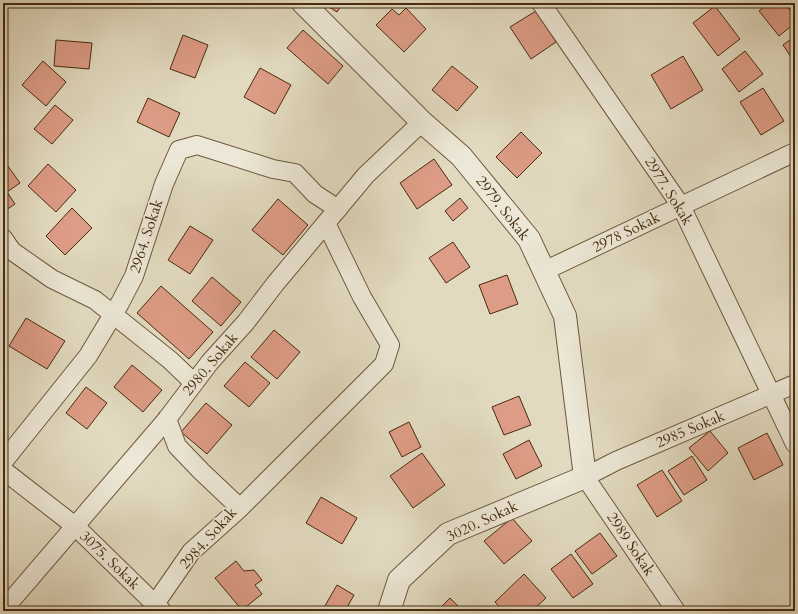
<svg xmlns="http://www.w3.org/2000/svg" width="798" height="614" viewBox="0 0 798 614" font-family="Cardo,serif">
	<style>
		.building { fill: #dd9c85; stroke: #472b0d }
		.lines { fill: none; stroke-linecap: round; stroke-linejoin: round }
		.minor-casing { stroke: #6e573a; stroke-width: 20 }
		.tertiary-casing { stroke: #6e573a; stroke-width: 24 }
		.minor { stroke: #ece7d6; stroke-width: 18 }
		.tertiary { stroke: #ece7d6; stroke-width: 22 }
		.labels { text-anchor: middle; stroke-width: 3.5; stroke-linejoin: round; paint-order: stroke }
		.street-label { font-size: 15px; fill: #472b0d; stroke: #ece7d6 }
	</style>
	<rect width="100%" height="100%" fill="#e2dac0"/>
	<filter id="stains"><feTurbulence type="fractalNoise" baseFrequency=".005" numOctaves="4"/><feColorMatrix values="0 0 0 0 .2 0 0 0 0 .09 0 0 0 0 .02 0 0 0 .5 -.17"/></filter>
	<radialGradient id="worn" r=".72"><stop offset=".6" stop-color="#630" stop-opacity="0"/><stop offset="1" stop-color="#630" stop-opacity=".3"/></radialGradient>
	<!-- building -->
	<g class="building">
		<path d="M323,3H343L337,12Z"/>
		<path d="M769,3H784L795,16V23L779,36L759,11Z"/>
		<path d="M715,6L740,39L718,56L693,23Z"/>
		<path d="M406,8L426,29L404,52L376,25L392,9L399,15Z"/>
		<path d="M536,11L556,42L531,59L510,27Z"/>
		<path d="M303,30L343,66L328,84L287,48Z"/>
		<path d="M183,35L208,45L195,78L170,69Z"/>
		<path d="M795,36V63L783,45Z"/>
		<path d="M56,40L92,43L89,69L54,66Z"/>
		<path d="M745,51L763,74L739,92L722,69Z"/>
		<path d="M683,56L703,90L671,109L651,75Z"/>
		<path d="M43,61L66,82L46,106L22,85Z"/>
		<path d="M452,66L478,87L457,111L432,90Z"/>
		<path d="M260,68L291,85L275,114L244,97Z"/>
		<path d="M763,88L784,121L761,135L740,102Z"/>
		<path d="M148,98L180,113L169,137L137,122Z"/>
		<path d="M55,105L73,120L52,144L34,129Z"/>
		<path d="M521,132L542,153L517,178L496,157Z"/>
		<path d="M434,159L452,185L417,209L400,183Z"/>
		<path d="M5,162L20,183L7,192L15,204L3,212V163Z"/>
		<path d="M48,164L76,190L56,212L28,186Z"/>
		<path d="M460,198L468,208L453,221L445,211Z"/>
		<path d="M278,199L308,225L283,255L252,230Z"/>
		<path d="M72,208L92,228L65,255L46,236Z"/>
		<path d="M190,226L213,240L190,274L168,260Z"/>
		<path d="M453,242L470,267L446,283L429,258Z"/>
		<path d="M507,275L518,304L490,314L479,285Z"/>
		<path d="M212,277L241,302L221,326L192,301Z"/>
		<path d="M161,286L213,332L189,359L137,313Z"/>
		<path d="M26,318L65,341L47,369L9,346Z"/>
		<path d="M274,330L300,352L277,379L251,357Z"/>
		<path d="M245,362L270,383L249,407L224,386Z"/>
		<path d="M132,365L162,390L143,412L114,387Z"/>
		<path d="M86,387L107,403L87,429L66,413Z"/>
		<path d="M519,396L531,425L504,435L492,407Z"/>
		<path d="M206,403L232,425L207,454L181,432Z"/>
		<path d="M409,422L421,447L402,457L389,432Z"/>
		<path d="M710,431L728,453L708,471L689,448Z"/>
		<path d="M767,433L783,465L754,480L738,448Z"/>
		<path d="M529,440L542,466L516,479L503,454Z"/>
		<path d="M422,453L445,485L413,508L390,476Z"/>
		<path d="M692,456L707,480L684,495L668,471Z"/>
		<path d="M662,470L682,501L657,517L637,485Z"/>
		<path d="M321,497L357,518L342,544L306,523Z"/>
		<path d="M512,518L532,541L504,564L484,541Z"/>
		<path d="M600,533L617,556L592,574L575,551Z"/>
		<path d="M571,554L593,584L573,598L551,569Z"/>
		<path d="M236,561L244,571L254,570L262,580L255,585L262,594L242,610L215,578Z"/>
		<path d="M524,574L546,598L532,611H503L495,602Z"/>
		<path d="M337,585L354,595L345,611H322Z"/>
		<path d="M450,598L463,611H437Z"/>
	</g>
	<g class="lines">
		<!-- minor casing -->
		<g class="minor-casing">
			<g id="minor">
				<path d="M541,3L681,206L795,444"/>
				<path d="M3,238L12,251L52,279L95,300L170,360L193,382"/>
				<path d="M544,271L795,152"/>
				<path d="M3,462L88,356L120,303L134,276L164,184L179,150L197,145L273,169L295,173L315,194L338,209"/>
				<path d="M3,470L75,526L162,611"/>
				<path d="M240,508L384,364L390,345L362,297L326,223"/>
				<path d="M155,604L191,552L240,508L201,471L177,446L167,419"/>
				<path d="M3,610L167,419L210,362L246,322L275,284L366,175L422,122"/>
				<path d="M676,611L585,477L616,461L795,384"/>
			</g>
		</g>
		<!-- tertiary casing -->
		<g class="tertiary-casing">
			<path id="tertiary" d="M303,3L422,122L461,156L529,239L565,316L585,477L448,534L399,580L389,611"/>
		</g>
		<!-- minor -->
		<use href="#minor" class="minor"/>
		<!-- tertiary -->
		<use href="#tertiary" class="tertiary"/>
	</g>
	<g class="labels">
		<!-- street labels -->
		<g class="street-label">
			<text transform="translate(669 191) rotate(58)" y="5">2977. Sokak</text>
			<text transform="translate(503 208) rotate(52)" y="5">2979. Sokak</text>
			<text transform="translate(626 232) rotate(-26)" y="5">2978 Sokak</text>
			<text transform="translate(146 236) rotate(-72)" y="5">2964. Sokak</text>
			<text transform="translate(210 364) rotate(-50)" y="5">2980. Sokak</text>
			<text transform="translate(690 429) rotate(-23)" y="5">2985 Sokak</text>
			<text transform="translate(482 521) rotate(-25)" y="5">3020. Sokak</text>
			<text transform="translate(208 538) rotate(-48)" y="5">2984. Sokak</text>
			<text transform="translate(631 544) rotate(56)" y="5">2989 Sokak</text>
			<text transform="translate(110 560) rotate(44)" y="5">3075. Sokak</text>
		</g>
	</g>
	<!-- margin -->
	<rect width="798" height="614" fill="none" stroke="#e2dac0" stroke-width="16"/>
	<rect x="4" y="4" width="790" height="606" fill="none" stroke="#472b0d" stroke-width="2"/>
	<rect x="8" y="8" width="782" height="598" fill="none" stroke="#472b0d"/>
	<rect width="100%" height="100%" filter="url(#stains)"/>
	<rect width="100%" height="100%" fill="url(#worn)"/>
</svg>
